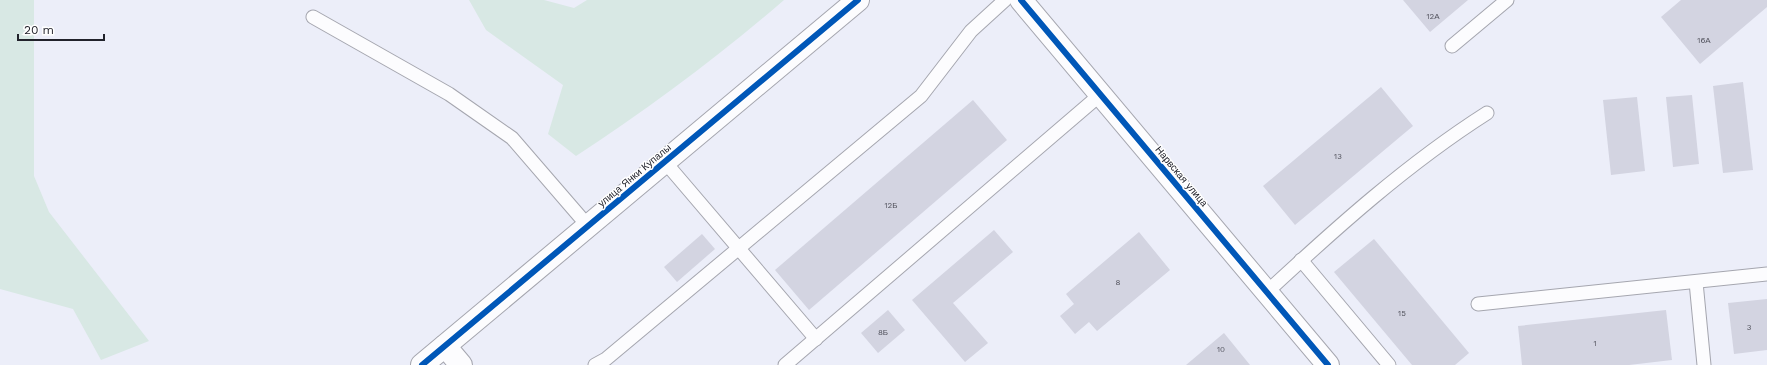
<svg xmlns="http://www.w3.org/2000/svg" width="1767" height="365" viewBox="0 0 1767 365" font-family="'Work Sans',sans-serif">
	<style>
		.green { fill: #d8e8e4 }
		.building { fill: #d3d4e1 }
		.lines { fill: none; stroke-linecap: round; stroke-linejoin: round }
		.service-casing { stroke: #a5a6af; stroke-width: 15 }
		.minor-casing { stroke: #a5a6af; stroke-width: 24 }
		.tertiary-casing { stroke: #a5a6af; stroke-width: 24 }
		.service { stroke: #fcfcfe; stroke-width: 13 }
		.minor { stroke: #fcfcfe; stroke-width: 22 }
		.tertiary { stroke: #fcfcfe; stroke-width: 22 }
		.cycleway-casing { stroke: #fff; stroke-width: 8 }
		.cycleway { stroke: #0057b8; stroke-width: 6 }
		.labels { text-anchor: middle; stroke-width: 3; stroke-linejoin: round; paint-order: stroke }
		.number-label { font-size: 8px; fill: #51525c }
		.street-label { font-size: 10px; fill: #21222b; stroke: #fff }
	</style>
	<rect width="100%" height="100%" fill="#eceef9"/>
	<!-- green -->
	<g class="green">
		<path d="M0,0H34V176L49,212L149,341L101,360L73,309L0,289Z"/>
		<path d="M469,0H544L574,8L587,0H784C718,57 648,109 576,156L548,134L563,85L486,30Z"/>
	</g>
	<!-- building -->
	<g class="building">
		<path d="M1403,0H1468L1430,32Z"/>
		<path d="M1681,0H1767V7L1700,64L1661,17Z"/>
		<path d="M1743,82L1753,170L1723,173L1713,86Z"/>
		<path d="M1381,87L1413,126L1295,225L1263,186Z"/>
		<path d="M1692,95L1699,164L1673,167L1666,97Z"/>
		<path d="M1637,97L1645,171L1611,175L1603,100Z"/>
		<path d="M973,100L1007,140L809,310L775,270Z"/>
		<path d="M994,230L1013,252L953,303L988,343L965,362L912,300Z"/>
		<path d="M1139,232L1170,270L1097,331L1089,322L1075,334L1060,316L1074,304L1066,294Z"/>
		<path d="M702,234L715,249L677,282L664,267Z"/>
		<path d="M1374,239L1469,353L1455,365H1412L1334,272Z"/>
		<path d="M1767,299V350L1734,354L1728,303Z"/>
		<path d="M888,310L905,330L878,353L861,333Z"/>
		<path d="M1666,310L1672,360L1629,365H1522L1518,326Z"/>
		<path d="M1224,333L1250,365H1186Z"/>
	</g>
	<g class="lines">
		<!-- service casing -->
		<g class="service-casing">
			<g id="service">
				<path d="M313,17L449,94L512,138L588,226"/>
				<path d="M1452,46L1507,0"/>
				<path d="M665,162L816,339"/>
				<path d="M1301,260L1389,365"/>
				<path d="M1696,282L1704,365"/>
				<path d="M1267,292C1336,228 1407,164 1487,113"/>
				<path d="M1478,304L1767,274"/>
				<path d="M595,365L606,359L921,96L971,31L1005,0"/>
				<path d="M785,365L1101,94"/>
			</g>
		</g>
		<!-- minor casing -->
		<g class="minor-casing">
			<g id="minor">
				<path d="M1021,0L1328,365"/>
				<path d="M445,346L461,365"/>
			</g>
		</g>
		<!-- tertiary casing -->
		<g class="tertiary-casing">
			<path id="tertiary" d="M422,365L858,0"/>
		</g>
		<!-- service -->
		<use href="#service" class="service"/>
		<!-- minor -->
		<use href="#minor" class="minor"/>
		<!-- tertiary -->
		<use href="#tertiary" class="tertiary"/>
		<!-- cycleway casing -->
		<g class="cycleway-casing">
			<g id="cycleway">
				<path d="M1021,0L1328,365"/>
				<path d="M422,365L858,0"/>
			</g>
		</g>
		<!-- cycleway -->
		<use href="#cycleway" class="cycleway"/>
	</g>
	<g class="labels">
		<!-- number labels -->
		<g class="number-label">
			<text x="1433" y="19">12А</text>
			<text x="1704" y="43">16А</text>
			<text x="1338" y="159">13</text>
			<text x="891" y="208">12Б</text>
			<text x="1118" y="285">8</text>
			<text x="1402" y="316">15</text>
			<text x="1749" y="330">3</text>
			<text x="883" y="335">8Б</text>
			<text x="1595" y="346">1</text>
			<text x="1221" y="352">10</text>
		</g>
		<!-- street labels -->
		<g class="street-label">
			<text transform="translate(634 175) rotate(-40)" y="4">улица Янки Купалы</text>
			<text transform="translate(1182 176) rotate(50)" y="4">Нарвская улица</text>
		</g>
	</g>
	<!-- scale -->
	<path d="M18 34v6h86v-6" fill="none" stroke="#21222b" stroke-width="2"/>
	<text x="24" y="34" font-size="12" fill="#21222b" stroke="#ffffff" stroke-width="3" paint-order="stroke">20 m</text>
</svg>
